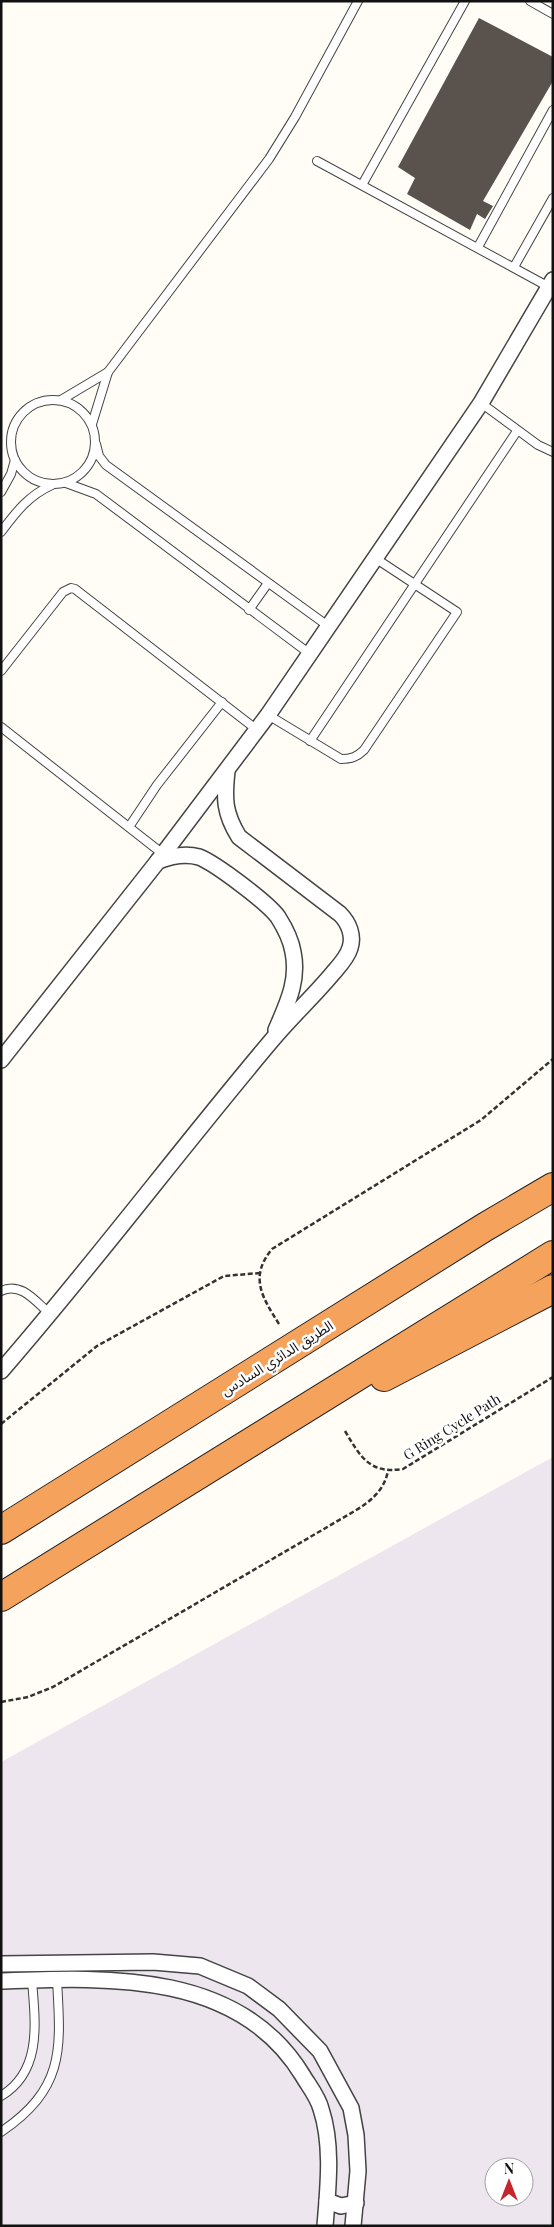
<svg xmlns="http://www.w3.org/2000/svg" width="554" height="2227" viewBox="0 0 554 2227" font-family="'Playfair Display','Noto Sans Arabic',serif">
	<style>
		.industrial { fill: #eee6ef; fill-rule: evenodd }
		.building { fill: #5a524d }
		.lines { fill: none; stroke-linecap: round; stroke-linejoin: round }
		.lane-casing { stroke: #444; stroke-width: 10 }
		.street-casing { stroke: #444; stroke-width: 18 }
		.highway-casing { stroke: #222; stroke-width: 30 }
		.path { stroke: #333; stroke-width: 2.5; stroke-dasharray: 5 2.5; stroke-linecap: butt }
		.lane { stroke: #fff; stroke-width: 8 }
		.street { stroke: #fff; stroke-width: 15 }
		.highway { stroke: #f5a25d; stroke-width: 28 }
		.labels { text-anchor: middle; stroke-width: 5; stroke-linejoin: round; paint-order: stroke }
		.street-label { font-size: 14px; fill: #111; stroke: #fff }
	</style>
	<rect width="100%" height="100%" fill="#fffdf5"/>
	<!-- industrial -->
	<path class="industrial" d="M553,1457V2226H1V1762ZM494,2167H524V2197H494Z"/>
	<!-- building -->
	<path class="building" d="M479,18L553,57V81L483,201L493,206L485,219L477,214L470,230L407,194L415,178L398,167Z"/>
	<g class="lines">
		<!-- lane casing -->
		<g class="lane-casing">
			<g id="lane">
				<path d="M530,1L553,14"/>
				<path d="M317,161L549,287"/>
				<path d="M362,185L465,1"/>
				<path d="M478,247L553,110"/>
				<path d="M514,267L553,198"/>
				<circle cx="53" cy="442" r="42"/>
				<path d="M61,400L108,372"/>
				<path d="M481,403L538,445L553,452"/>
				<path d="M92,424L108,372L269,159L295,117L358,1"/>
				<path d="M96,444L99,456L106,465L328,626"/>
				<path d="M66,483L96,494L310,654"/>
				<path d="M1,492L11,474L15,460"/>
				<path d="M1,532C16,512 29,495 52,485"/>
				<path d="M249,610L268,583"/>
				<path d="M1,671L63,592L71,588L75,589L256,729"/>
				<path d="M268,715L341,759C351,759 357,757 364,750L457,612L375,558"/>
				<path d="M1,727L163,854"/>
				<path d="M310,741L517,431"/>
				<path d="M129,827L157,785L222,702"/>
				<path d="M1,1291C21,1281 36,1302 50,1314"/>
				<path d="M1,2096C43,2071 35,2021 32,1980"/>
				<path d="M1,2132C65,2088 61,2050 57,1980"/>
			</g>
		</g>
		<!-- street casing -->
		<g class="street-casing">
			<g id="street">
				<path d="M158,861C171,856 185,853 199,857C215,863 268,903 278,917C285,928 291,940 293,952C299,981 287,1004 276,1030"/>
				<path d="M1,1060L158,861L268,715L481,403L553,280"/>
				<path d="M1,1371C95,1263 180,1149 272,1040C291,1017 314,996 333,973C339,966 347,958 350,948C354,936 349,923 340,914L239,837C224,813 224,798 227,771"/>
				<path d="M1,1964L153,1962L200,1966L248,1986L279,2009L320,2051L351,2108L356,2135L358,2171L353,2226"/>
				<path d="M1,1981C108,1977 240,1971 303,2076C309,2086 318,2097 321,2109C333,2145 328,2188 325,2226"/>
				<path d="M327,2201L341,2206L356,2203"/>
			</g>
		</g>
		<!-- highway casing -->
		<g class="highway-casing">
			<g id="highway">
				<path d="M384,1377L553,1289"/>
				<path d="M1,1530L485,1227L553,1187"/>
				<path d="M1,1597L553,1255"/>
			</g>
		</g>
		<!-- path -->
		<g class="path">
			<path d="M279,1324C262,1297 249,1277 272,1249L481,1120L553,1059"/>
			<path d="M1,1424L97,1346L224,1276L260,1273"/>
			<path d="M345,1431C361,1458 370,1474 403,1469L553,1377"/>
			<path d="M1,1702L28,1697L53,1687L353,1512C370,1502 384,1491 388,1471"/>
		</g>
		<!-- lane -->
		<use href="#lane" class="lane"/>
		<!-- street -->
		<use href="#street" class="street"/>
		<!-- highway -->
		<use href="#highway" class="highway"/>
	</g>
	<g class="labels">
		<!-- street labels -->
		<g class="street-label">
			<text transform="translate(277 1358) rotate(-32)" y="5">الطريق الدائري السادس</text>
			<text transform="translate(452 1427) rotate(-32)" y="5">G Ring Cycle Path</text>
		</g>
	</g>
	<!-- border -->
	<rect width="554" height="2227" fill="none" stroke="#111111" stroke-width="5"/>
	<!-- north arrow -->
	<g transform="translate(509 2182)"><circle r="24" fill="#ffffff" stroke="#a0a0a0"/>
	<path d="M0-4L9 19L0 12L-9 19Z" fill="#c4262e"/>
	<text y="-8" font-size="14" font-weight="bold" text-anchor="middle" fill="#111111">N</text>
	</g>
</svg>
